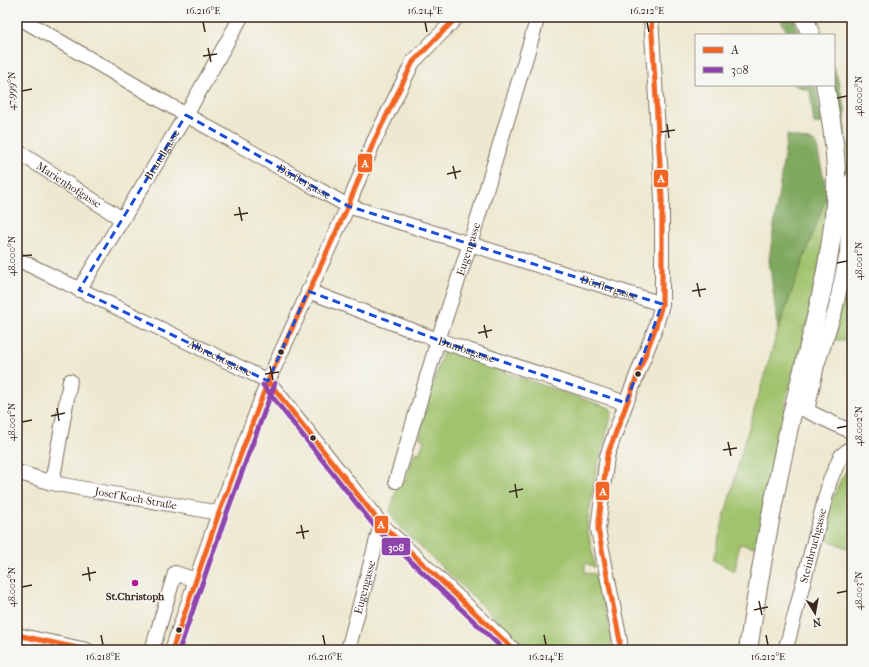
<svg xmlns="http://www.w3.org/2000/svg" width="869" height="667" viewBox="0 0 869 667" font-family="'IM FELL French Canon',serif">
	<style>
		.green { fill: #a1c36d; stroke: #6e7646 }
		.forest { fill: #80a960; stroke: #5e6a3f }
		.lines { fill: none; stroke-linecap: round; stroke-linejoin: round }
		.minor-casing { stroke: #796c5c; stroke-width: 16 }
		.major-casing { stroke: #796c5c; stroke-width: 20 }
		.minor { stroke: #fff; stroke-width: 14 }
		.major { stroke: #fff; stroke-width: 18 }
		.bus-1-casing { stroke: #f6f6f2; stroke-width: 8 }
		.bus-2-casing { stroke: #f6f6f2; stroke-width: 8 }
		.bus-1 { stroke: #f26522; stroke-width: 5 }
		.bus-2 { stroke: #8e44ad; stroke-width: 5 }
		.marked { fill: none; stroke: #1d4ed8; stroke-width: 3; stroke-dasharray: 8 5; stroke-linejoin: round }
		.ticks { fill: none; stroke: #3b2a1e; stroke-width: 1.5 }
		.bus-dot { fill: #3b2a1e; stroke: #f6f6f2; stroke-width: 1.5 }
		.poi-dot { fill: #b5179e; stroke: #f6f6f2; stroke-width: 1.5 }
		.labels { text-anchor: middle; stroke-width: 3; stroke-linejoin: round; paint-order: stroke }
		.street-label { font-size: 11px; fill: #3b2a1e; stroke: #f6f6f2 }
		.poi-label { font-size: 11px; font-weight: bold; fill: #3b2a1e; stroke: #f6f6f2 }
		.line-badge { stroke: #f6f6f2; stroke-width: 1.5 }
		.badge-label { font-size: 11px; text-anchor: middle; font-weight: bold; fill: #fff }
		.neatline { fill: none; stroke: #3b2a1e; stroke-width: 1.5 }
		.ticks-label { font-size: 10px; text-anchor: middle; fill: #3b2a1e }
	</style>
	<rect width="100%" height="100%" fill="#f6f6f2"/>
	<filter id="ink" filterUnits="userSpaceOnUse"><feTurbulence type="fractalNoise" baseFrequency=".025" numOctaves="2"/><feDisplacementMap in="SourceGraphic" scale="8" xChannelSelector="R" yChannelSelector="G"/><feConvolveMatrix kernelMatrix="1 2 1 2 8 2 1 2 1" color-interpolation-filters="sRGB"/></filter>
	<filter id="wash" filterUnits="userSpaceOnUse"><feTurbulence type="fractalNoise" baseFrequency=".012" numOctaves="4" result="noise"/><feDisplacementMap in="SourceGraphic" scale="16" xChannelSelector="R" yChannelSelector="G"/><feGaussianBlur stdDeviation="0.9" result="paint"/><feColorMatrix in="noise" values="0 0 0 0 0 0 0 0 0 0 0 0 0 0 0 0 0 1.4 0 .05"/><feComposite in="paint" operator="in"/></filter>
	<g filter="url(#wash)">
		<rect width="100%" height="100%" fill="#ede8cf"/>
		<!-- green -->
		<g class="green">
			<path d="M852,141V232L843,219L845,144Z"/>
			<path d="M827,194V222L812,310L785,401L786,411L755,547L739,544L735,571L713,560L742,451L778,330Z"/>
			<path d="M852,249V340H833Z"/>
			<path d="M443,352H449L518,377L610,408L612,413L596,472L587,526L595,567L585,563V573L595,574L606,611L613,650H528L396,523L390,512L398,483L406,480L415,452L420,453L424,440L420,438V428Z"/>
			<path d="M852,460V550L822,538L829,509L839,483Z"/>
		</g>
		<!-- forest -->
		<g class="forest">
			<path d="M779,17H793L800,35H786V30Z"/>
			<path d="M834,66L845,107V144L834,85Z"/>
			<path d="M794,85H815L822,123L814,124L810,91Z"/>
			<path d="M787,135L816,142L827,194L778,330L769,260Z"/>
		</g>
	</g>
	<g filter="url(#ink)">
		<g class="lines">
			<!-- minor casing -->
			<g class="minor-casing">
				<g id="minor">
					<path id="s1" d="M18,17L186,115L348,206L662,304"/>
					<path id="s2" d="M17,151L122,219"/>
					<path d="M852,179L849,188L847,253L835,311L817,365L807,411L852,432"/>
					<path id="s3" d="M17,259L268,381L381,524L514,650"/>
					<path id="s4" d="M79,290L186,115L241,17"/>
					<path id="s5" d="M308,291L438,340L626,403"/>
					<path id="s6" d="M17,472L52,483L219,513"/>
					<path id="s7" d="M396,481L438,340L470,244L538,17"/>
					<path d="M52,483L70,381"/>
					<path d="M17,635L87,650"/>
					<path d="M152,650L175,573L196,580"/>
					<path d="M172,650L219,513L268,381L348,206L374,141L413,62L457,17"/>
					<path id="s8" d="M348,650L381,524"/>
					<path d="M619,650L620,641L598,529L607,456L626,403L655,329L662,304V198L651,17"/>
					<path id="s9" d="M785,650L789,637L830,480L841,456L852,447"/>
				</g>
			</g>
			<!-- major casing -->
			<g class="major-casing">
				<g id="major">
					<path d="M804,17L811,35"/>
					<path d="M748,650C759,575 773,501 789,427C807,348 833,269 836,187C837,153 831,118 825,85"/>
				</g>
			</g>
			<!-- minor -->
			<use href="#minor" class="minor"/>
			<!-- major -->
			<use href="#major" class="major"/>
			<!-- bus-1 casing -->
			<g class="bus-1-casing">
				<g id="bus-1">
					<path d="M268,381L381,524L514,650"/>
					<path d="M17,635L87,650"/>
					<path d="M172,650L219,513L268,381L348,206L374,141L413,62L457,17"/>
					<path d="M619,650L620,641L598,529L607,456L655,329L662,304V198L651,17"/>
				</g>
			</g>
			<!-- bus-2 casing -->
			<g class="bus-2-casing">
				<g id="bus-2">
					<path d="M263,385L376,528L504,650"/>
					<path d="M179,650L226,515L275,383"/>
				</g>
			</g>
			<!-- bus-1 -->
			<use href="#bus-1" class="bus-1"/>
			<!-- bus-2 -->
			<use href="#bus-2" class="bus-2"/>
		</g>
	</g>
	<!-- marked area -->
	<path class="marked" d="M186,115L348,206L662,304L626,403L438,340L308,291L268,381L79,290Z"/>
	<!-- ticks -->
	<path class="ticks" d="M203,22L205,32M425,22L427,32M647,22L649,32M208,48L211,62M203,56L217,54M22,91L32,89M837,98L847,96M667,124L669,138M661,132L675,130M453,166L456,179M447,174L461,171M239,207L242,221M234,215L248,213M22,256L32,255M837,263L847,261M697,283L700,297M692,291L706,289M484,325L487,338M478,333L492,330M270,366L273,380M265,374L279,372M57,408L59,421M51,416L65,413M22,422L32,420M837,428L847,426M728,442L731,456M723,450L737,448M515,484L517,498M509,492L523,489M301,525L304,539M296,533L309,531M88,567L90,581M82,575L96,572M22,587L32,585M837,593L847,591M759,601L762,615M754,610L768,607M101,635L103,645M323,635L325,645M544,635L546,645M766,635L768,645"/>
	<!-- markers -->
	<g class="bus-dot">
		<circle cx="281" cy="352" r="3.5"/>
		<circle cx="638" cy="374" r="3.5"/>
		<circle cx="313" cy="438" r="3.5"/>
		<circle cx="179" cy="630" r="3.5"/>
	</g>
	<circle class="poi-dot" cx="135" cy="583" r="4"/>
	<g class="labels">
		<!-- street labels -->
		<g class="street-label">
			<text dy="4" stroke="none"><textPath href="#s4" startOffset="159">Brandlgasse</textPath></text>
			<text dy="4" stroke="none"><textPath href="#s1" startOffset="330">Dörflergasse</textPath></text>
			<text dy="4" stroke="none"><textPath href="#s2" startOffset="62">Marienhofgasse</textPath></text>
			<text dy="4" stroke="none"><textPath href="#s7" startOffset="243">Eugengasse</textPath></text>
			<text dy="4" stroke="none"><textPath href="#s1" startOffset="654">Dörflergasse</textPath></text>
			<text dy="4" stroke="none"><textPath href="#s5" startOffset="169">Dumbagasse</textPath></text>
			<text dy="4" stroke="none"><textPath href="#s3" startOffset="226">Albrechtsgasse</textPath></text>
			<text dy="4" stroke="none"><textPath href="#s6" startOffset="122">Josef Koch-Straße</textPath></text>
			<text dy="4" stroke="none"><textPath href="#s9" startOffset="108">Steinbruchgasse</textPath></text>
			<text dy="4" stroke="none"><textPath href="#s8" startOffset="65">Eugengasse</textPath></text>
		</g>
		<!-- poi labels -->
		<g class="poi-label">
			<text x="135" y="600">St.Christoph</text>
		</g>
	</g>
	<g class="line-badge">
		<rect x="357" y="153" width="16" height="20" rx="4" fill="#f26522"/>
		<rect x="653" y="169" width="16" height="19" rx="4" fill="#f26522"/>
		<rect x="595" y="481" width="15" height="20" rx="4" fill="#f26522"/>
		<rect x="374" y="515" width="15" height="19" rx="4" fill="#f26522"/>
		<rect x="381" y="537" width="30" height="19" rx="4" fill="#8e44ad"/>
	</g>
	<g class="badge-label">
		<text x="365" y="167">A</text>
		<text x="661" y="182">A</text>
		<text x="603" y="495">A</text>
		<text x="381" y="528">A</text>
		<text x="396" y="551">308</text>
	</g>
	<!-- margin -->
	<rect width="869" height="667" fill="none" stroke="#f6f6f2" stroke-width="44"/>
	<!-- legend -->
	<rect x="695" y="34" width="140" height="52" fill="#f6f6f2" stroke="#aba49d"/>
	<rect x="703" y="47" width="20" height="6" fill="#f26522" stroke="#aba49d"/>
	<text x="731" y="54" font-size="12" fill="#3b2a1e">A</text>
	<rect x="703" y="67" width="20" height="6" fill="#8e44ad" stroke="#aba49d"/>
	<text x="731" y="74" font-size="12" fill="#3b2a1e">308</text>
	<!-- north arrow -->
	<g transform="translate(815 613) rotate(169)" stroke="#f6f6f2" stroke-width="3" paint-order="stroke">
	<path d="M0-3L7 15L0 10L-7 15Z" fill="#3b2a1e"/>
	<text y="-6" font-size="11" font-weight="bold" text-anchor="middle" fill="#3b2a1e">N</text>
	</g>
	<rect x="22" y="22" width="825" height="623" class="neatline"/>
	<g class="ticks-label">
		<text x="203" y="14">16.216°E</text>
		<text x="425" y="14">16.214°E</text>
		<text x="647" y="14">16.212°E</text>
		<text transform="translate(11 91) rotate(-90)" y="4">47.999°N</text>
		<text transform="translate(858 96) rotate(-90)" y="4">48.000°N</text>
		<text transform="translate(11 256) rotate(-90)" y="4">48.000°N</text>
		<text transform="translate(858 261) rotate(-90)" y="4">48.001°N</text>
		<text transform="translate(11 422) rotate(-90)" y="4">48.001°N</text>
		<text transform="translate(858 426) rotate(-90)" y="4">48.002°N</text>
		<text transform="translate(11 587) rotate(-90)" y="4">48.002°N</text>
		<text transform="translate(858 591) rotate(-90)" y="4">48.003°N</text>
		<text x="103" y="660">16.218°E</text>
		<text x="325" y="660">16.216°E</text>
		<text x="546" y="660">16.214°E</text>
		<text x="768" y="660">16.212°E</text>
	</g>
</svg>
